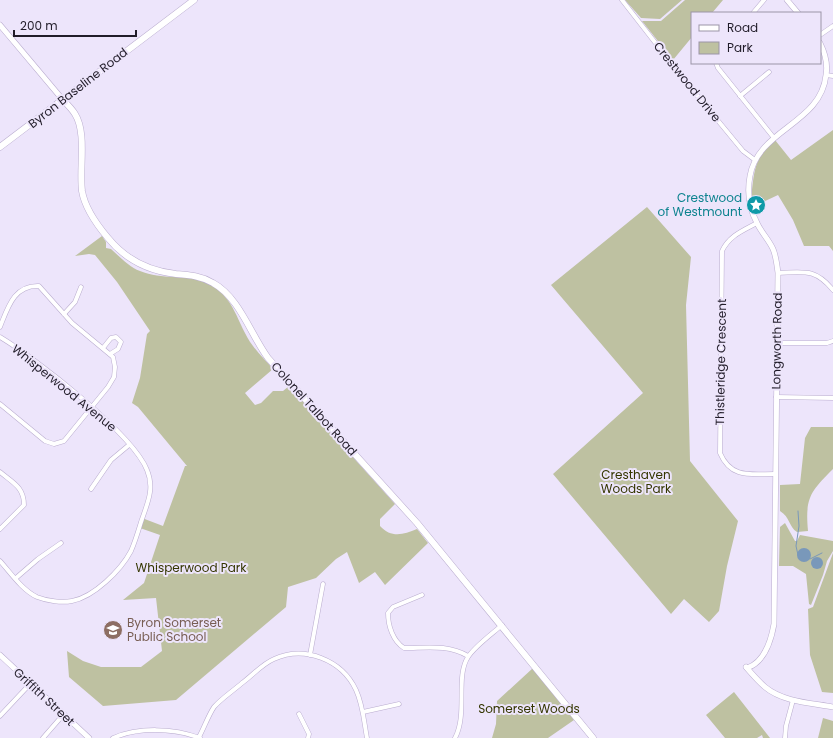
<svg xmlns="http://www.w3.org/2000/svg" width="833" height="738" viewBox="0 0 833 738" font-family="Poppins,sans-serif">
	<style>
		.green { fill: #bec1a1 }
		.water { fill: #7998ba }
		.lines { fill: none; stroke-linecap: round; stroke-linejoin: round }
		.stream { stroke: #7998ba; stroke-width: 1 }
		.minor-casing { stroke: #baadcf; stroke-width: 5 }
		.tertiary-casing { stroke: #baadcf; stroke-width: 6 }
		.secondary-casing { stroke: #baadcf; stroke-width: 7 }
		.minor { stroke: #fff; stroke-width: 4 }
		.tertiary { stroke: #fff; stroke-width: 5 }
		.secondary { stroke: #fff; stroke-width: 6 }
		.labels { text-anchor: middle; stroke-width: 4; stroke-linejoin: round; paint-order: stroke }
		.street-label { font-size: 12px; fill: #211c29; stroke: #ede5fb }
		.culture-label { font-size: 12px; fill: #0d838f; stroke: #ede5fb; text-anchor: end }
		.park-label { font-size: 12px; fill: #343600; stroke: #ede5fb }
		.education-label { font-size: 12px; fill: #785e54; stroke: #ede5fb; text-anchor: start }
	</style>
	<rect width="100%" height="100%" fill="#ede5fb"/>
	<!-- green -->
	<g class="green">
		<path d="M625,0H682L660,19L641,18Z"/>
		<path d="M685,0H723L712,13H692V37L673,60L642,21H661Z"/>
		<path d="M833,130V251L829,246H804L793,220L778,195L750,208C754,180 751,158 775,140L791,160Z"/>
		<path d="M647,207L691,257L686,305L690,461L738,521L727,566L719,611L709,622L684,599L671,614L553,474L643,393L551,285Z"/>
		<path d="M102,236L106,242V248L111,249C120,257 129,267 140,271C162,280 186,274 207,283C236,297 236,323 253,346C259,354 267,362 273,369L245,393L255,405L261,403L273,391H283L289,386L395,504L380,519V526C391,538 403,535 417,529L428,543L385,585L375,572L359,583L347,552L336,559L316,578L288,587L286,607L176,700L103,706L69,677L67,651L83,661L101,667H141L162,651L156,598L123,600L144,583L160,535L140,528L142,518L163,526L185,466H187L138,407L132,403L140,378L147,334L150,331L117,282L95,255L89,254L75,256Z"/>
		<path d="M811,427H833V469C810,492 805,498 808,531L797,532C789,527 790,517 780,511V485L800,484L805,438Z"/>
		<path d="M785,523L795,541H797L800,535L833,541V551L827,561L823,575L811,605L809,604L806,574L793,566H779L780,527Z"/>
		<path d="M833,553V693L822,692L810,655L808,609L813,607Z"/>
		<path d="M533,668L574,720L548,738H492L496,724L497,701Z"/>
		<path d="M734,692L770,738H763L762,735L757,738H725L706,715Z"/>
		<path d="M823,718L833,721V738H818Z"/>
	</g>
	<!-- water -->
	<g class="water">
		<circle cx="804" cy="555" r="7"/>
		<circle cx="817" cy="563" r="6"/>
	</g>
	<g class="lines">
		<!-- stream -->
		<g class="stream">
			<path d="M798,511L799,526L796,546L798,555"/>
			<path d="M810,559L822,553"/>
		</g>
		<!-- minor casing -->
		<g class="minor-casing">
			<g id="minor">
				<path d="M622,0L682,77L743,151L755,160"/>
				<path d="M753,13L764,0"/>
				<path d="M820,35L833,26"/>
				<path d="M716,63L718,68L774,138"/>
				<path d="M826,75L833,76"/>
				<path d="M740,96L769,72"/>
				<path d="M757,223C742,231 729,236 722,251L720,453C731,479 751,474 775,474"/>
				<path d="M778,273C804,272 815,268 833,290"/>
				<path d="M64,314L75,302L81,287"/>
				<path d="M0,327C8,307 14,285 39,286L72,323L113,357L115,367L114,377L108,387L64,441L54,444L45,441L0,404"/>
				<path d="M0,337C35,358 133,434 147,470C155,489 147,504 141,522C138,532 135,542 131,551C121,570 94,597 72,601C62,603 47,601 37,597C22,590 10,572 0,561"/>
				<path d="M777,343H827L833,341"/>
				<path d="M103,348L111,338L116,337L121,342L118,349L110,354"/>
				<path d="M776,397L833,398"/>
				<path d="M0,472C13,483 24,487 24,505L0,529"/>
				<path d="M91,489L111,460L129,445"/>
				<path d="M16,578L38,559L61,543"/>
				<path d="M422,595L393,607L388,613C388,626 393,641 404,648C426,648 448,644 468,656"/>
				<path d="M310,655L323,584"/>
				<path d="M363,712L399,704"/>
				<path d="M299,714L309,734L308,738"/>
				<path d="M0,716L30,684"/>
				<path d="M199,737C204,728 208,716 214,707C222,698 233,691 242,683C252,676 262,664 274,659C305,645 342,660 356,690C363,705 364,722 367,738"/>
				<path d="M43,738L63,715"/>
				<path d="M113,738C139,727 173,728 200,738"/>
				<path d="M455,738C468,714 455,677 468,657C475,646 492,634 502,625"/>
				<path d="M785,738L786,726L793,700"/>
			</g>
		</g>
		<!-- tertiary casing -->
		<g class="tertiary-casing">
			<g id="tertiary">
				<path d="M787,0L798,13"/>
				<path d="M0,25L63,100"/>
				<path d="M0,655L89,738"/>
				<path d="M746,667C752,674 758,681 765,687C783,702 811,703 833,707"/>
				<path d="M747,668C765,662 771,641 774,624L778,273C777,265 776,256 773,249C769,240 761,232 757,223C749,208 747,192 750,176C758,129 821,124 826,75C828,64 825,53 820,43"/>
			</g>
		</g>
		<!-- secondary casing -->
		<g class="secondary-casing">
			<g id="secondary">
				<path d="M63,100C67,104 72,109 75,114C87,133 79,168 82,191C85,209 97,225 108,238C126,260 148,271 176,274C190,275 201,276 213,283C239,297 251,335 268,358L417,523L593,738"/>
				<path d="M0,147L194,0"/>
			</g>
		</g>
		<!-- minor -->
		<use href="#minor" class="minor"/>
		<!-- tertiary -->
		<use href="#tertiary" class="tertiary"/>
		<!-- secondary -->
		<use href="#secondary" class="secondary"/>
	</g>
	<!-- icons -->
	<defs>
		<g id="sight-disc" transform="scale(1)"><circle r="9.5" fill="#0f9aa8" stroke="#ede5fb"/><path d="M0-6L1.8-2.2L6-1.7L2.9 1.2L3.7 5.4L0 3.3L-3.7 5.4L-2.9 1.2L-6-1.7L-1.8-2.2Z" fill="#fff"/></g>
		<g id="school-disc" transform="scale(1)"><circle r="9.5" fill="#8d6e63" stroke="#ede5fb"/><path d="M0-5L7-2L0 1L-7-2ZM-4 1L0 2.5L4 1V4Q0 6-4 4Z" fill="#fff"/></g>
	</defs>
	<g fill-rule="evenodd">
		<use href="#sight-disc" x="756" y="205"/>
		<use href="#school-disc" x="113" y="630"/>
	</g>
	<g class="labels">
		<!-- street labels -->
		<g class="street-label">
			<text transform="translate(687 82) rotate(51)" y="4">Crestwood Drive</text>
			<text transform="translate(78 88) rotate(-38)" y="4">Byron Baseline Road</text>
			<text transform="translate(777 341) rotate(-89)" y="4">Longworth Road</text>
			<text transform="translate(721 362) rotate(-89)" y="4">Thistleridge Crescent</text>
			<text transform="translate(64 388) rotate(39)" y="4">Whisperwood Avenue</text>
			<text transform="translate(314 409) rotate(48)" y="4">Colonel Talbot Road</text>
			<text transform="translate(44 697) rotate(43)" y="4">Griffith Street</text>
		</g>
		<!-- culture labels -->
		<g class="culture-label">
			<text x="742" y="202">Crestwood<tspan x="742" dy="14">of Westmount</tspan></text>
		</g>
		<!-- park labels -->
		<g class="park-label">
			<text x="636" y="479">Cresthaven<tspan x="636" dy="14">Woods Park</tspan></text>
			<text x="191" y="572">Whisperwood Park</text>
			<text x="529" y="713">Somerset Woods</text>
		</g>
		<!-- education labels -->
		<g class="education-label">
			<text x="127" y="627">Byron Somerset<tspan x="127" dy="14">Public School</tspan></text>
		</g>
	</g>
	<!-- legend -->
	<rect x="691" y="12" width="130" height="52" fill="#ede5fb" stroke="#9b95a7"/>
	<rect x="699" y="25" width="20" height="6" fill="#ffffff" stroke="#9b95a7"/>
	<text x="727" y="32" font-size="12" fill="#211c29">Road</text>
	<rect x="699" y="42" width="20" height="12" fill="#bec1a1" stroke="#9b95a7"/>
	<text x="727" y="52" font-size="12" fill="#211c29">Park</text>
	<!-- scale -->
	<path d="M14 30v6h122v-6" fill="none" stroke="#211c29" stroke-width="2"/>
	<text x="20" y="30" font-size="12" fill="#211c29" stroke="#ede5fb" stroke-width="3" paint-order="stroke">200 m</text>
</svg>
